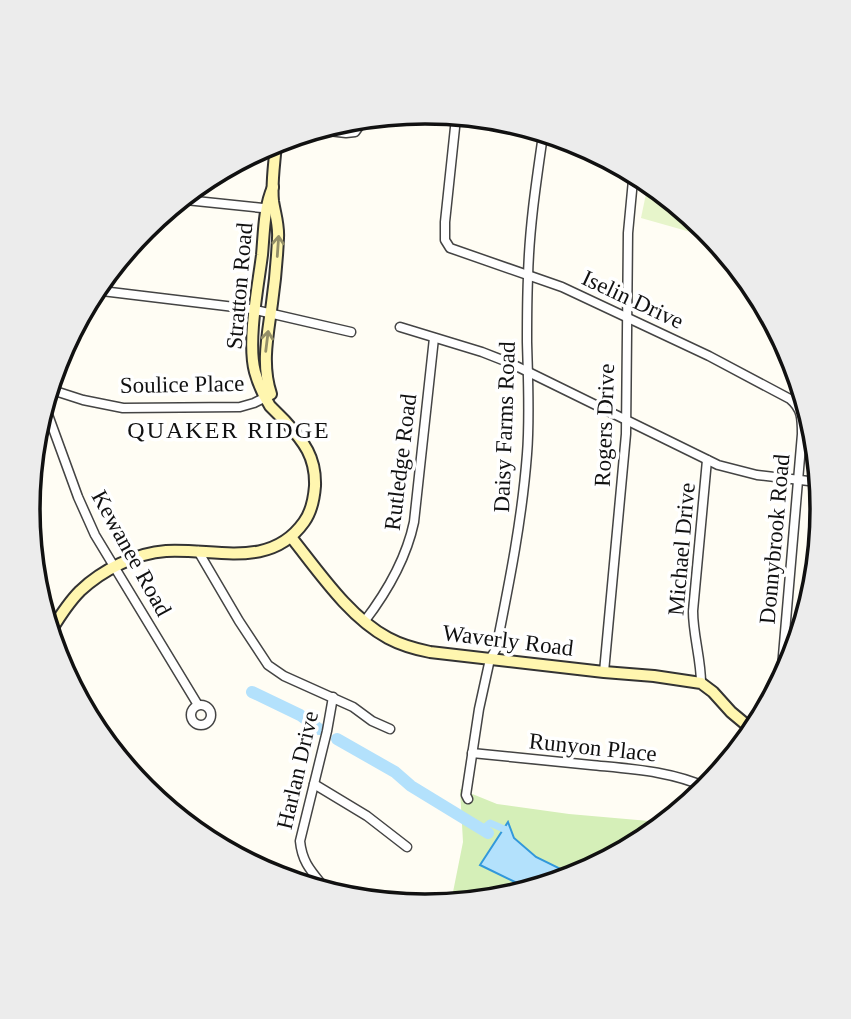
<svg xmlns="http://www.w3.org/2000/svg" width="851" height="1019" viewBox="0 0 851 1019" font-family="Georgia,serif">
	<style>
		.green { fill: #d5efb8 }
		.pitch { fill: #e7f5cb }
		.water { fill: #b3e1fc; stroke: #3298db; stroke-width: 2 }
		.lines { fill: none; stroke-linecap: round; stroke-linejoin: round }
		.canal { stroke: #b3e1fc; stroke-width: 7 }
		.river { stroke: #b3e1fc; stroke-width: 12 }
		.street-casing { stroke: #444; stroke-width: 11 }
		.secondary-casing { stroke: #333; stroke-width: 14 }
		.street { stroke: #fff; stroke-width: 8 }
		.secondary { stroke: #fff6af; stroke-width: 10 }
		.oneway { stroke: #948f68 }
		.labels { text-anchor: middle; stroke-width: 7; stroke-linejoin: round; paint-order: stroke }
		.street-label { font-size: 23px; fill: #111; stroke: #fff }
		.neighbourhood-label { font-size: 24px; letter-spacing: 2px; fill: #111; stroke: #fff }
		.rim { fill: none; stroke: #111; stroke-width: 3.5 }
	</style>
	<rect width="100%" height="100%" fill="#fffdf4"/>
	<!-- green -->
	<path class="green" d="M460,789L497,804L569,814L649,821L657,823L577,877L451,902L463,842Z"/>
	<!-- pitch -->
	<path class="pitch" d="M647,189L705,227L694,233L641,218Z"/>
	<!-- water -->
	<path class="water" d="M508,822L514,838L536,857L577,877L531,886L519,884L480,865Z"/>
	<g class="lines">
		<!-- canal -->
		<path class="canal" d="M483,829L490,823L504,829"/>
		<!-- river -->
		<g class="river">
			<path d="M252,692L300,715L319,729"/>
			<path d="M337,739L395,772L411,786L488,833"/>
		</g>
		<!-- street casing -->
		<g class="street-casing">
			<g id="street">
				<path d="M456,118L445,222V240L450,248L562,287L709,356L790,399C802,409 802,419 802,434L781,679"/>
				<path d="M329,131L346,133L355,132L360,125"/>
				<path d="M186,200L272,209"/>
				<path d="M102,291L251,309L351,332"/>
				<path d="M400,327L482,352L510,363L718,465L757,475L817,482"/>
				<path d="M52,390L83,400L123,408L240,407L254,403L268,396"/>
				<path d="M47,412L78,497L95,535L198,705"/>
				<path d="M198,551L239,621L268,665L284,676L353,707L372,721L390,729"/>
				<path d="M364,622C387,592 406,560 414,522L434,338"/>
				<path d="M604,672L626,434L628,233L633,180"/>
				<path d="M701,683C701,659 693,635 693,611L707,460"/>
				<circle cx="201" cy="715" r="10"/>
				<path d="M472,753C512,757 552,761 591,765C631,769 671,771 708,788"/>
				<path d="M314,784L367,816L407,847"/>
				<path d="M468,799L466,795L479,709L490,659L496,649C509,584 522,520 527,454C530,417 528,380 527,342C527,321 527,300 528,278C529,230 536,183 543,135"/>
				<path d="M324,887C311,871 302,862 300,841L327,731L333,697"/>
			</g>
		</g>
		<!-- secondary casing -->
		<g class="secondary-casing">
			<g id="secondary">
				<path d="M271,394C261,364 268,334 272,303C275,282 277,260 278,238C279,225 275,214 273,201C271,182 275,161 276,142"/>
				<path d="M291,537C319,572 349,617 388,638C401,645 415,649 430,652L604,672L654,676L701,683L713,692L731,712L749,727"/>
				<path d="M52,629C60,616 69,602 80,591C102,570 136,553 166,551C215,548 270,570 304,522C312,511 314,499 315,486C316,457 304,442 285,421C280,416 275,411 270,406C264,396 258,383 255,372C247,342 258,287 262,255C264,233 264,207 273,187"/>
			</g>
		</g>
		<!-- street -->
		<use href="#street" class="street"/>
		<!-- secondary -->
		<use href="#secondary" class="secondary"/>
	</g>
	<!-- one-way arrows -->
	<defs><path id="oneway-shaft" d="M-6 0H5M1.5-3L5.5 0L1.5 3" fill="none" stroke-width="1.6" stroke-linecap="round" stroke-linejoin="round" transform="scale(1.75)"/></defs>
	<g class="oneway">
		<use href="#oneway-shaft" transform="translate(278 246) rotate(-86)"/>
		<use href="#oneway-shaft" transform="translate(267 341) rotate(-83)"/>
	</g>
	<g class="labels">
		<!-- street labels -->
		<g class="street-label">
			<text transform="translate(239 286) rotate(-85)" y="8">Stratton Road</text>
			<text transform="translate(633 299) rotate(25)" y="8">Iselin Drive</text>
			<text transform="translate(182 384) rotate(-1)" y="8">Soulice Place</text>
			<text transform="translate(604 425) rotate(-88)" y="8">Rogers Drive</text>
			<text transform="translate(504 427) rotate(-88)" y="8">Daisy Farms Road</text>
			<text transform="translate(400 462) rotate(-83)" y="8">Rutledge Road</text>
			<text transform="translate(774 539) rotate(-85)" y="8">Donnybrook Road</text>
			<text transform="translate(681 549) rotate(-85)" y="8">Michael Drive</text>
			<text transform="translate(132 553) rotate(61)" y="8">Kewanee Road</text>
			<text transform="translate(508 640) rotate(7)" y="8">Waverly Road</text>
			<text transform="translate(593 747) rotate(6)" y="8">Runyon Place</text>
			<text transform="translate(297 770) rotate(-77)" y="8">Harlan Drive</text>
		</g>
		<!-- neighbourhood labels -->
		<g class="neighbourhood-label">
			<text x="229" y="438">QUAKER RIDGE</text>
		</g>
	</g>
	<!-- crop -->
	<path d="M0 0H851V1019H0ZM40 509a385 385 0 1 1 770 0a385 385 0 1 1-770 0Z" fill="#ececec" fill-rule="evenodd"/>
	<path class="rim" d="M40 509a385 385 0 1 1 770 0a385 385 0 1 1-770 0Z"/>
</svg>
